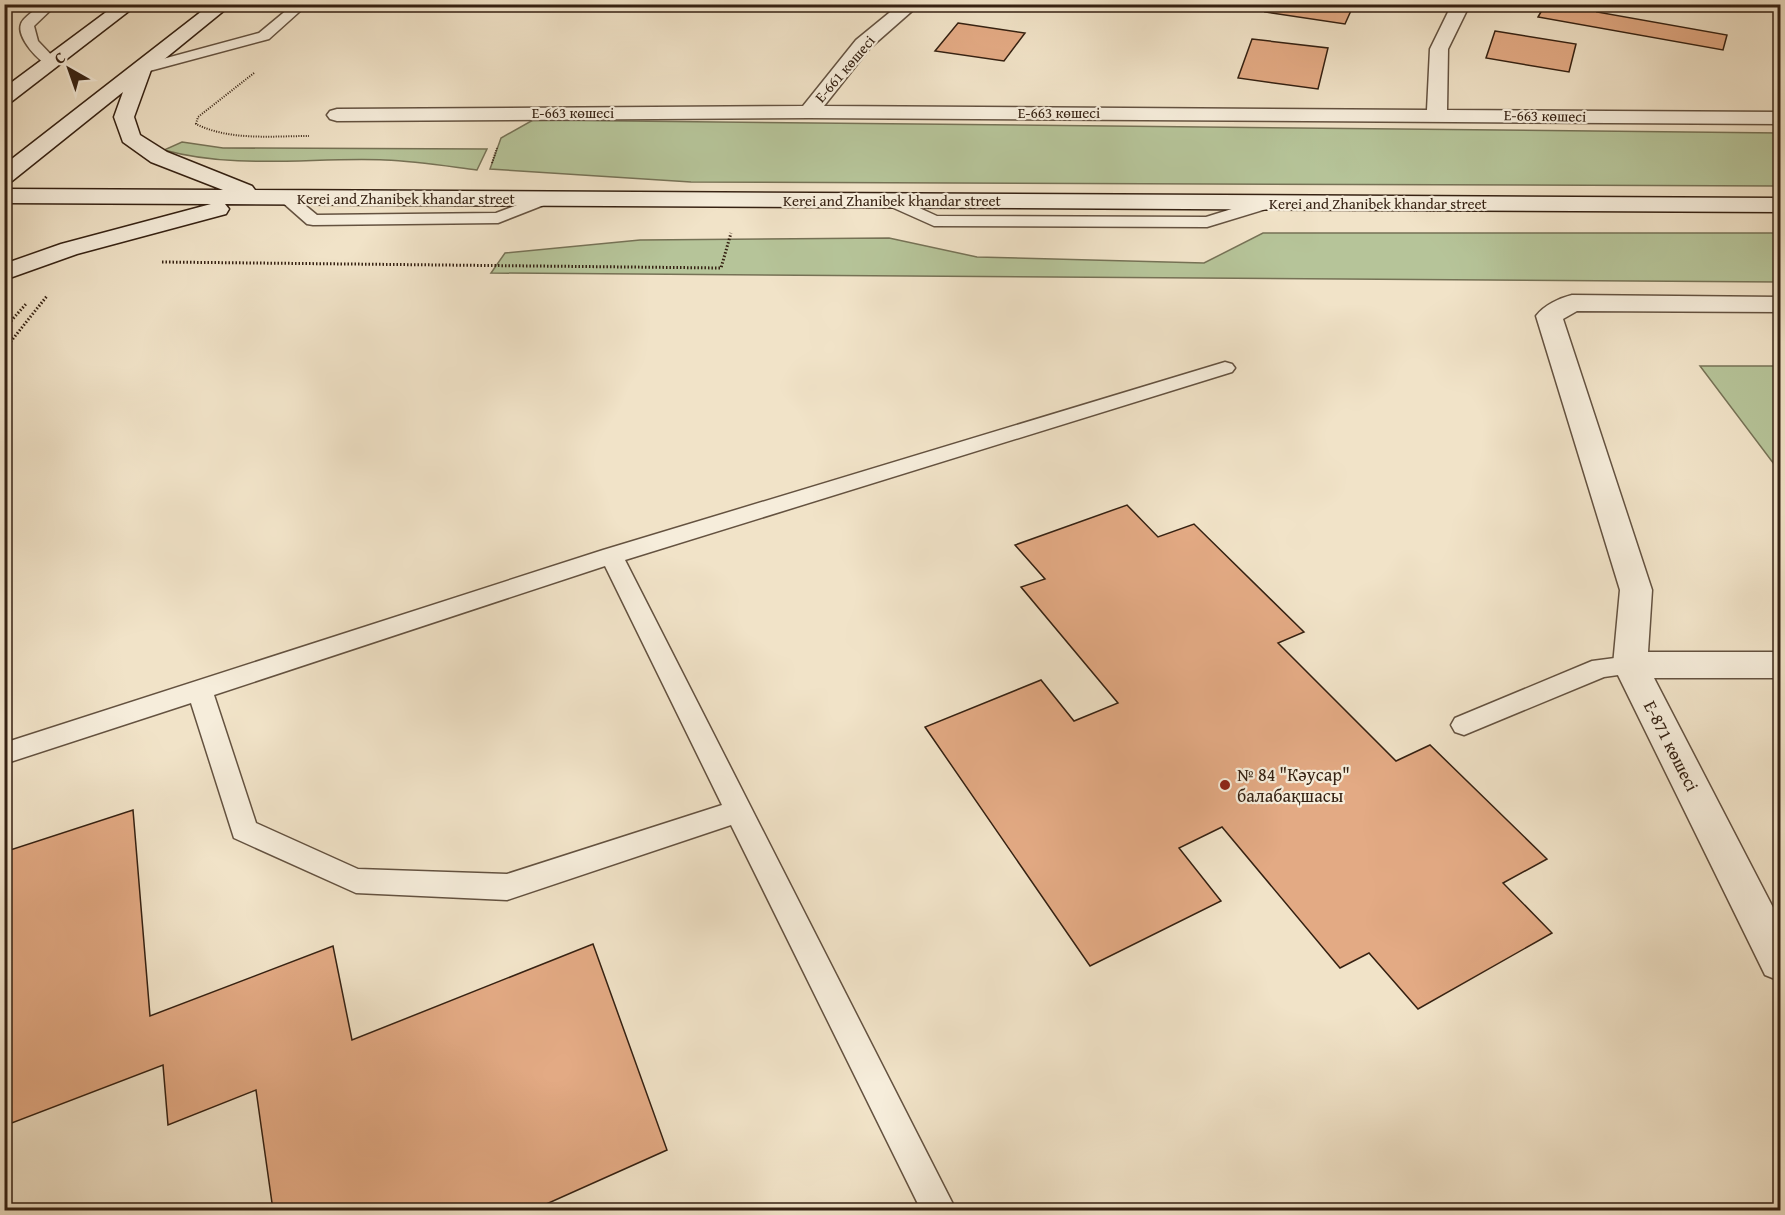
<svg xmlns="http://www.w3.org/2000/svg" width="1785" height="1215" viewBox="0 0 1785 1215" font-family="'Gentium Book Plus',serif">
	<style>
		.green { fill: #b6c499; stroke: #767256; stroke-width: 1.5 }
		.building { fill: #e3aa84; stroke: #352112; stroke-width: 1.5 }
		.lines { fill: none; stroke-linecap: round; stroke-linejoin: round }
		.service-casing { stroke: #645240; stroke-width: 3 }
		.minor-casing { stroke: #645240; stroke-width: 3 }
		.secondary-casing { stroke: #352112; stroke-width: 3 }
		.path-far1 { stroke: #352112; stroke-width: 2; stroke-dasharray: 1 1.5; stroke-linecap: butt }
		.path { stroke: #352112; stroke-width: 3; stroke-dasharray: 1.5 2; stroke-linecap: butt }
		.service { fill: #f6eddb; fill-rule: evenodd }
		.minor { fill: #f6eddb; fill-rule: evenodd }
		.secondary { fill: #f6eddb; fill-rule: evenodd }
		.poi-dot { fill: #8f2418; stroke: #f6eddb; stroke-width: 2 }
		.labels { text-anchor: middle; stroke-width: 4.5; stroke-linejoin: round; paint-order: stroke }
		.far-street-label { font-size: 15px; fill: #352112; stroke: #f6eddb }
		.street-label { font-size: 18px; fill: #352112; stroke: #f6eddb }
		.poi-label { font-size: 18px; fill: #352112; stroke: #f6eddb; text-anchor: start }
	</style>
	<rect width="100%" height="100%" fill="#f1e3c8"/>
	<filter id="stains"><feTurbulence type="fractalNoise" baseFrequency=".00333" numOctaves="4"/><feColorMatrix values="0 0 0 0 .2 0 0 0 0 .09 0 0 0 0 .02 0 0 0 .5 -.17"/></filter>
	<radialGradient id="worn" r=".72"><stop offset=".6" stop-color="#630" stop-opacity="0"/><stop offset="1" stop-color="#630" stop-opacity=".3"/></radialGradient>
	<!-- green -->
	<g class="green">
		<path d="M533,120L1780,133V186L691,182L490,169L501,138Z"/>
		<path d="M182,142L223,148L487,149L477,170C446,166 415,161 385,160C312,157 236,170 164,150Z"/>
		<path d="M1263,233H1780V282L491,273L505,253L640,240L889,238L977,257L1204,263Z"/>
		<path d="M1700,366H1780V472Z"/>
	</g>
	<!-- building -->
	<g class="building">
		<path d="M1269,4H1354L1345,24L1265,12Z"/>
		<path d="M1540,4H1601L1597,12L1727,35L1723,50L1538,17L1545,5Z"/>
		<path d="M958,23L1025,33L1004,61L935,51Z"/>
		<path d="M1495,31L1576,44L1569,72L1486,58Z"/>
		<path d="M1252,39L1328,48L1318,89L1238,78Z"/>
		<path d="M1127,505L1158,537L1194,524L1304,632L1278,643L1396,761L1430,745L1547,859L1503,883L1552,933L1418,1009L1369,953L1340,968L1222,827L1179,848L1221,901L1090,966L925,727L1041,680L1074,721L1118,703L1021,587L1045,579L1015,545Z"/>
		<path d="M133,810L150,1016L333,946L352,1040L593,944L667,1150L533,1210H273L256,1090L168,1125L163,1065L4,1126V852Z"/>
	</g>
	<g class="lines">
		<!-- service casing -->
		<g class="service-casing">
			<g id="service">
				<path d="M43,4H57L34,26L38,41L58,62L51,66C40,64 16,37 21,24C23,17 37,9 43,4Z"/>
				<path d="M294,4H308L269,39L142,73L135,69L137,66L259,33Z"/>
				<path d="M288,194L294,196L317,215L496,213L543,195L551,200L549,203L498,223L313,225L307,224L282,202L280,199Z"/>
				<path d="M893,196L937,216L1206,217L1267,198L1275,203L1273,207L1207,227L934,226L887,205L885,201Z"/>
				<path d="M1225,362L1232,364L1235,368L1232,372L625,560L956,1210H921L731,825L507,900L356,893L234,838L191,703L4,764V743L603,550ZM605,566L722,805L507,874L358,869L256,823L214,695Z"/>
				<path d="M1630,656L1639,658L1643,665L1639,672L1604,677L1464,735L1455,732L1451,725L1455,718L1592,661Z"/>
			</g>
		</g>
		<!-- minor casing -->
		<g class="minor-casing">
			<g id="minor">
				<path d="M900,4H920L870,48L824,106L1427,110L1430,49L1452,4H1470L1448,49L1447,110L1780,112V124L809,118L337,121L330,119L327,115L330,111L337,109L803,106L856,40Z"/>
				<path d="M1572,295L1780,297V312L1577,311L1563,319L1652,590L1648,652H1780V678H1654L1780,921V981L1765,975L1613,665L1620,590L1536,316C1544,305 1560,298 1572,295Z"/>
			</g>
		</g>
		<!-- secondary casing -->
		<g class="secondary-casing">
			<g id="secondary">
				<path d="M117,4H138L11,102L4,104V88Z"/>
				<path d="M211,4H232L151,70L134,117L140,135L167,152L252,186L255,190L1780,198V212L225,204L229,209L226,214L77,254L4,280V264L61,244L211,204L4,203V189L223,190L151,162L123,142L114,117L123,92L12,181L4,182V165Z"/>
			</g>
		</g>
		<!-- path-far1 -->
		<g class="path-far1">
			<path d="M254,73L198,117L196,124C230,141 272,136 309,136"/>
			<path d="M492,163L497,148"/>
		</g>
		<!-- path -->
		<g class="path">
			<path d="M162,262L721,268L731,233"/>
			<path d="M4,329L26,304"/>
			<path d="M4,350L47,296"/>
		</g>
		<!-- service -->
		<use href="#service" class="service"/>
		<!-- minor -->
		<use href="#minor" class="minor"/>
		<!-- secondary -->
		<use href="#secondary" class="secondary"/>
	</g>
	<!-- markers -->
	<circle class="poi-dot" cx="1225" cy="785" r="6"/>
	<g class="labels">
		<!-- far-street labels -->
		<g class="far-street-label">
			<text transform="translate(845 69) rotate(-49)" y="5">Е-661 көшесі</text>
			<text x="573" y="118">Е-663 көшесі</text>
			<text x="1059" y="118">Е-663 көшесі</text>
			<text transform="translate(1545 116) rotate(1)" y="5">Е-663 көшесі</text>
			<text x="406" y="204">Kerei and Zhanibek khandar street</text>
			<text x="892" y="206">Kerei and Zhanibek khandar street</text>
			<text x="1378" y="209">Kerei and Zhanibek khandar street</text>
		</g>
		<!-- street labels -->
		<g class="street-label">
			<text transform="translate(1671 746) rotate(63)" y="6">Е-871 көшесі</text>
		</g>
		<!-- poi labels -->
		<g class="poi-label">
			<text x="1237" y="781">№ 84 "Кәусар"<tspan x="1237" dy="21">балабақшасы</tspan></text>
		</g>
	</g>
	<!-- margin -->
	<rect width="1785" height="1215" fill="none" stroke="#f1e3c8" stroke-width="24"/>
	<rect x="6" y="6" width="1773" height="1203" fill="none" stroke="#352112" stroke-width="3"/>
	<rect x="12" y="12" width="1761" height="1191" fill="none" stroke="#352112" stroke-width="1.5"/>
	<!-- north arrow -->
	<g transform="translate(69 69) rotate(320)" stroke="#f6eddb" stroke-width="4.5" paint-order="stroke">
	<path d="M0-4.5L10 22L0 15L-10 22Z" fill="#352112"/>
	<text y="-9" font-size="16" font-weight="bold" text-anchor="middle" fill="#352112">С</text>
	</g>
	<rect width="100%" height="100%" filter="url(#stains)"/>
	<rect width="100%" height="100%" fill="url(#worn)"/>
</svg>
